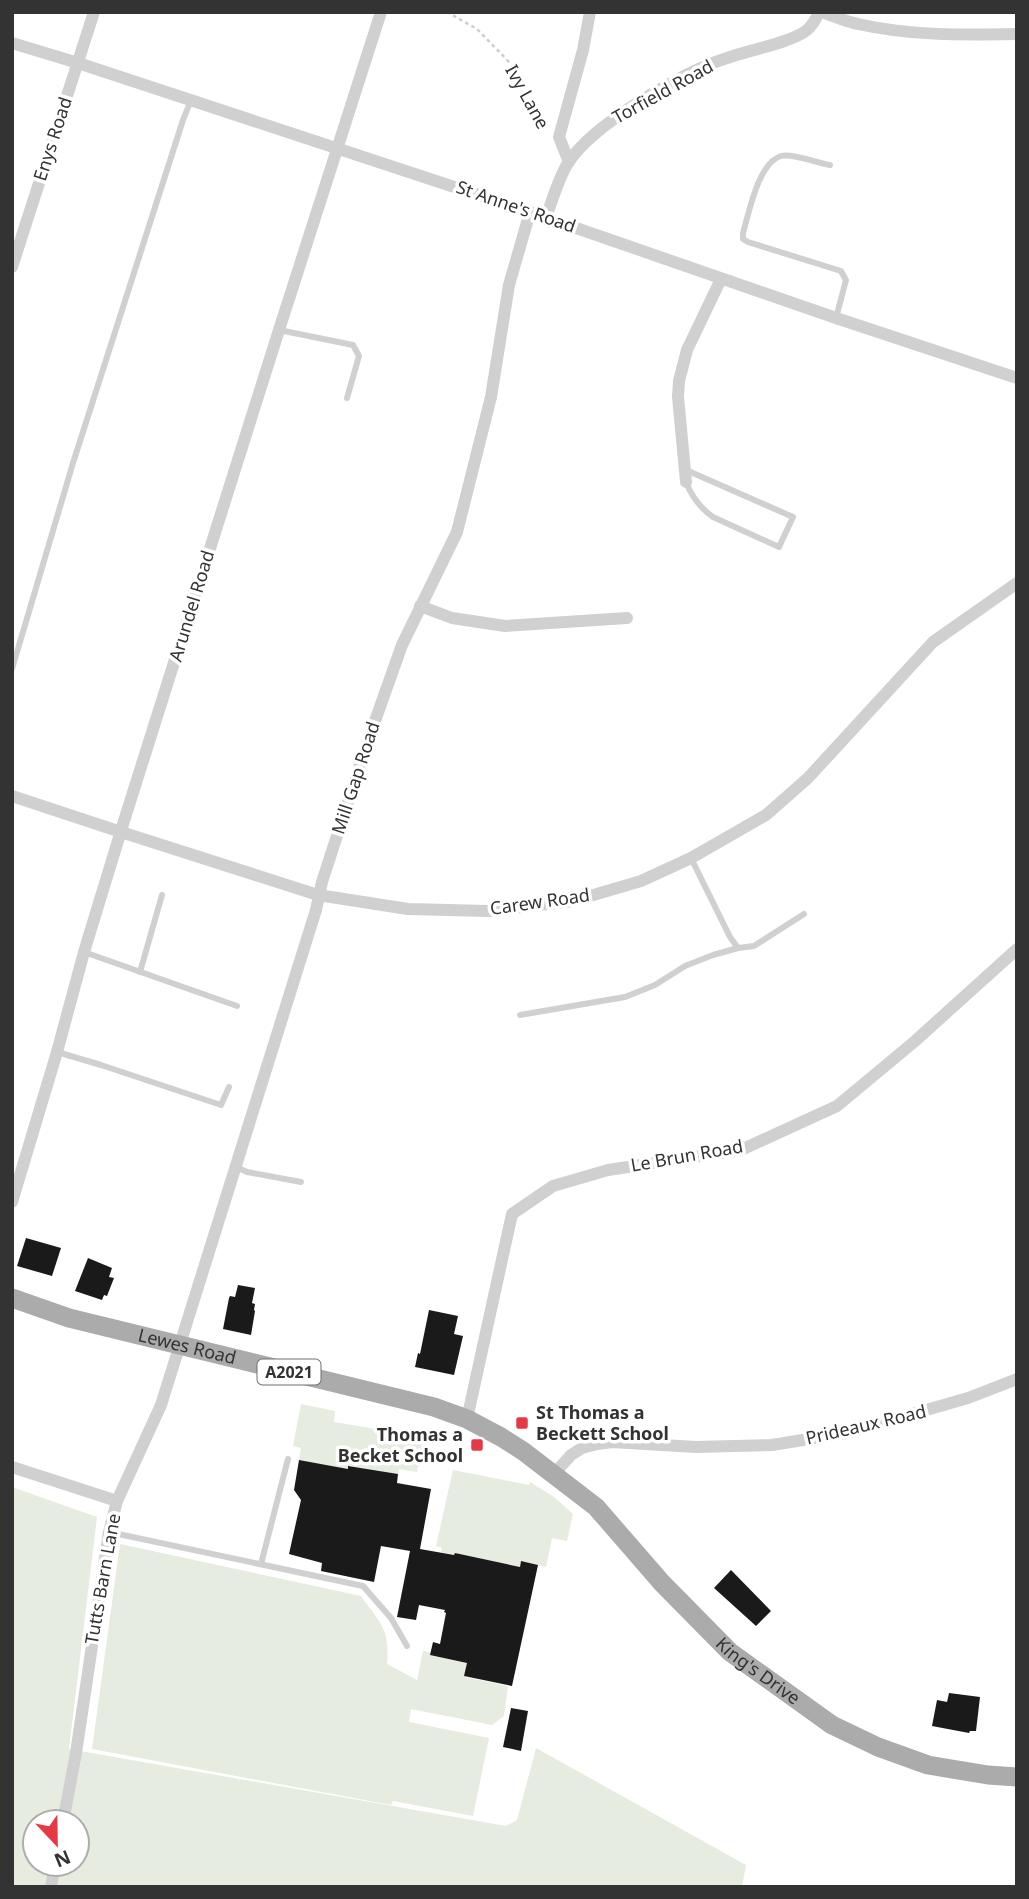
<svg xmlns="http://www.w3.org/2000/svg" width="1029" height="1899" viewBox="0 0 1029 1899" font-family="'Noto Sans',sans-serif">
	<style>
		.green { fill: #e6ecdf; fill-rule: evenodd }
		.building { fill: #1a1a1a }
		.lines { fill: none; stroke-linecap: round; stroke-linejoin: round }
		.path { stroke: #cdcdcd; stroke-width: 2.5; stroke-dasharray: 3.5 3.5; stroke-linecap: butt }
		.lane { stroke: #d0d0d0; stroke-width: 6 }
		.street { stroke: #d0d0d0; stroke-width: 12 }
		.primary { stroke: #ababab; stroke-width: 19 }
		.poi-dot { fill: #e63946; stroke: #fff; stroke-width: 2.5 }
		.labels { text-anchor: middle; stroke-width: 7; stroke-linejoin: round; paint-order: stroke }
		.shield { fill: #fff; stroke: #707070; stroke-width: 2 }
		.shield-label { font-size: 16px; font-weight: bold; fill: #333 }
		.street-label { font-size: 18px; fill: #333; stroke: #fff }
		.poi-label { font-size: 18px; font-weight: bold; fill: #333; stroke: #fff; text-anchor: start }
	</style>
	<rect width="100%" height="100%" fill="#fff"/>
	<!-- green -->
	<g class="green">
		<path d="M301,1404L335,1411L334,1422L423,1437L417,1472L399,1469L398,1474L349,1466L348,1469L299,1460L301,1448L293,1446Z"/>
		<path d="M453,1470L529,1485L530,1482L554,1497L573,1514L567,1541L552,1538L546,1567L521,1561L520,1567L455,1553L454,1555L441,1552L442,1548L436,1546Z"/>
		<path d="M12,1487L97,1517L69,1749L506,1826L517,1820L536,1748L746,1865L742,1887H12ZM35,1822H77V1864H35Z"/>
		<path d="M120,1544L361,1596C381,1624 390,1629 387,1664L417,1680L423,1651L431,1652L430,1655L467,1663L465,1677L508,1686L504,1716L492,1725L411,1709L409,1722L489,1738L473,1816L393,1801L391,1805L92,1749Z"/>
	</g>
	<!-- building -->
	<g class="building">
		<path d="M26,1238L61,1248L52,1276L17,1266Z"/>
		<path d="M88,1258L112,1268L109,1277L114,1278L107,1296L104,1295L102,1300L75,1291Z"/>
		<path d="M238,1285L255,1288L252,1303L255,1304L254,1310L255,1311L251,1335L223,1329L229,1298L230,1296L235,1297Z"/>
		<path d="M429,1310L458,1316L454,1334L463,1336L454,1375L415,1367L418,1353L420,1354Z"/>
		<path d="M299,1460L348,1469V1466L398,1474L397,1483L431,1489L420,1549L454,1555L455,1553L520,1567L521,1561L538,1565L512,1686L464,1676L467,1663L430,1655L433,1642L440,1644L446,1613L444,1612L445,1610L419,1605L416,1620L397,1617L410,1551L381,1546L374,1582L321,1571L322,1563L289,1554L301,1500L294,1490Z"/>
		<path d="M731,1570L771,1611L756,1626L714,1588Z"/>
		<path d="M949,1693L980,1697L976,1731H970L969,1733L932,1726L937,1700L947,1702Z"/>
		<path d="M511,1708L528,1711L521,1751L503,1747Z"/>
	</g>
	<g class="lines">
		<!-- path -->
		<path class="path" d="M447,12L477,29L511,64L532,112L545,130"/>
		<!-- lane -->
		<g class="lane">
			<path d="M830,165C818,163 791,153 781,156C758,163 749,213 743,233V239L748,242L841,271L846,280L836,318"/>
			<path d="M279,330L353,345L359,356L347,398"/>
			<path d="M686,482C692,497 700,508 713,517L779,547L793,517L686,470"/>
			<path d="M12,669L73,463L183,120L191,100"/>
			<path d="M691,858L730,937L738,948L754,946L804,914"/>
			<path d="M84,952L237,1006"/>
			<path d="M140,972L162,895"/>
			<path d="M520,1015L625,997L655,985L685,966L713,955L738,948"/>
			<path d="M57,1052L101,1065L221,1105L229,1087"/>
			<path d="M236,1167L247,1172L301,1182"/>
			<path d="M109,1532L363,1586L391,1618L407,1646"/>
			<path d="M261,1564L288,1459"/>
		</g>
		<!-- street -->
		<g class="street">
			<path d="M822,12C834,16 846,22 858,24C911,36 964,35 1017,34"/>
			<path d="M12,43L78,63L530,212L836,318L1017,378"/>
			<path d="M569,162L559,137L583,50L590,12"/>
			<path d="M546,217C553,199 558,179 568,163C593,124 683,72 727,58C746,51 793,42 807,30C813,25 816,19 819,12"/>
			<path d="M12,267L94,12"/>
			<path d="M686,482L678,397L679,381L687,350L721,279"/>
			<path d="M420,606L452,618L505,626L627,618"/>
			<path d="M12,796L121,832L318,895L408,909L488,911L573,901L641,881L691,858L766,815L808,778L933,642L1017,583"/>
			<path d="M12,1202L57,1052L84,952L124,821L279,330L381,12"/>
			<path d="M467,1419L512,1214L553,1186L608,1170L741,1150L837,1106L914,1042L1017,949"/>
			<path d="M12,1467L117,1501"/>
			<path d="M553,1475L571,1455L582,1448L597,1444L612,1442L696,1447L772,1445L846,1433L968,1398L1017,1379"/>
			<path d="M63,1822L76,1753L109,1532L117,1501L161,1405L316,910L322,882L364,752L402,645L457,532L491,397L509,285L530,212"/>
			<path d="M51,1887L55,1864"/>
		</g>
		<!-- primary -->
		<path class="primary" id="s1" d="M12,1298L69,1318L434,1407L467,1419L501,1437L523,1451L596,1507L662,1583L730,1652L832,1725L878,1747L928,1765L988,1775L1017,1777"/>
	</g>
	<!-- markers -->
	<g class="poi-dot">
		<rect x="515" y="1416" width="14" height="14" rx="3.5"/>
		<rect x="470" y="1438" width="14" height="14" rx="3.5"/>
	</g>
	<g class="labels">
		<!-- shield labels -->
		<rect class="shield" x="257.5" y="1359.5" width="63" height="25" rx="5"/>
		<g class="shield-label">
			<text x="289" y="1378">A2021</text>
		</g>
		<!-- street labels -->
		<g class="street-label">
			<text transform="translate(663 92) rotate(-29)" y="6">Torfield Road</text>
			<text transform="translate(527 97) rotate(61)" y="6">Ivy Lane</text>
			<text transform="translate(53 139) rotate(-72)" y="6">Enys Road</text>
			<text transform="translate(516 207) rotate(19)" y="6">St Anne's Road</text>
			<text transform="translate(192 606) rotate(-73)" y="6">Arundel Road</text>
			<text transform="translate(356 778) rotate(-72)" y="6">Mill Gap Road</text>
			<text transform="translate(540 902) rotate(-8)" y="6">Carew Road</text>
			<text transform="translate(687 1156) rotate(-10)" y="6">Le Brun Road</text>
			<text dy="6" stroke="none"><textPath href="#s1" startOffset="182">Lewes Road</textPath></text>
			<text transform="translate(866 1425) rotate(-13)" y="6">Prideaux Road</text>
			<text transform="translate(103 1579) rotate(-80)" y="6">Tutts Barn Lane</text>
			<text dy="6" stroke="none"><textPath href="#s1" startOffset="859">King's Drive</textPath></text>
		</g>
		<!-- poi labels -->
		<g class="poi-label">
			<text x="536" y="1419">St Thomas a<tspan x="536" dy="21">Beckett School</tspan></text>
			<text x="463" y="1441" text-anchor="end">Thomas a<tspan x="463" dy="21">Becket School</tspan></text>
		</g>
	</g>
	<!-- border -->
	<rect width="1029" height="1899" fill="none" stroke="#333333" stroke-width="28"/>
	<!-- north arrow -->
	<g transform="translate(56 1843) rotate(158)"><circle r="33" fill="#ffffff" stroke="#adadad" stroke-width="2"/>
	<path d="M0-5L12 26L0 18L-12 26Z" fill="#e63946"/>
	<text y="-10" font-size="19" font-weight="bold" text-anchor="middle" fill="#333333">N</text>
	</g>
</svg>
